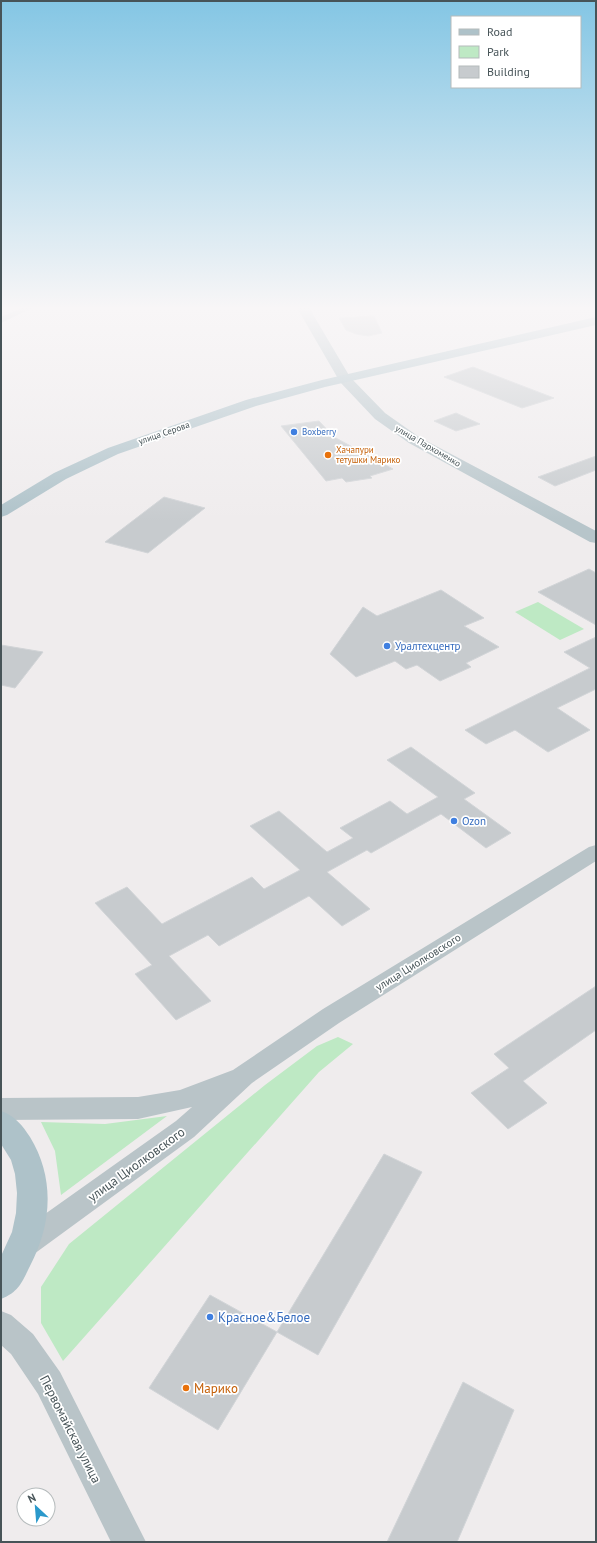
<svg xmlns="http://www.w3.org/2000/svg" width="597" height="1543" viewBox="0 0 597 1543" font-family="'PT Sans',sans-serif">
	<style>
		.green { fill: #bee9c4 }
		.building { fill: #c7cbce; stroke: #d1d4d7 }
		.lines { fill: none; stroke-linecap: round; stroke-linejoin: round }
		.minor { fill: #b9c4c8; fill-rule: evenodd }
		.tertiary { fill: #b9c4c8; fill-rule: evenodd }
		.secondary { fill: #b7c5ca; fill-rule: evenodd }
		.primary { fill: #aec2c9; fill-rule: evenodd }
		.shop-dot { fill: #3f7fe0; stroke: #fff; stroke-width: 1.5 }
		.food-dot { fill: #e8710a; stroke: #fff; stroke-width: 1.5 }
		.labels { text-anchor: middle; stroke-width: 3.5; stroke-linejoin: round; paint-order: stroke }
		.far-shop-label { font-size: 9px; fill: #366cbe; stroke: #fff; text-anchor: start }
		.far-street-label { font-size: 9px; fill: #475458; stroke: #fff }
		.far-food-label { font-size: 9px; fill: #c56008; stroke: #fff; text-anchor: start }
		.shop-label { font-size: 11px; fill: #366cbe; stroke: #fff; text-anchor: start }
		.street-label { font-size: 11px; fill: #475458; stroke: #fff }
		.near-street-label { font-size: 13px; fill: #475458; stroke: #fff }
		.near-shop-label { font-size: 13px; fill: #366cbe; stroke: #fff; text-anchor: start }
		.near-food-label { font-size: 13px; fill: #c56008; stroke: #fff; text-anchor: start }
	</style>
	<rect width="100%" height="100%" fill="#efeced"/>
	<!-- green -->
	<g class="green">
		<path d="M538,602L584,629L560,640L515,612Z"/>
		<path d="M338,1037L353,1044L319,1072L63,1361L41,1323V1287L69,1244L265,1085L317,1046Z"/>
		<path d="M167,1116L61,1195L55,1151L41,1122L105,1124Z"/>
	</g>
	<!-- building -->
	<g class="building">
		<path d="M374,316L382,333L368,336L356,334L346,330L339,318Z"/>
		<path d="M473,367L554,398L522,408L444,377Z"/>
		<path d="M456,413L480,424L456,431L434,421Z"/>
		<path d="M319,421L334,437L393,469L370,476L372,478L346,482L342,478L326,481L281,426Z"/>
		<path d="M596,456V470L555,486L538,477Z"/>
		<path d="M164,497L205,508L148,553L105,542Z"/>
		<path d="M589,569L596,573V625L538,592Z"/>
		<path d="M441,590L484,618L464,626L499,647L466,663L471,667L440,681L417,665L406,669L395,661L356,677L330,654L363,607L377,616Z"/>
		<path d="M596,637V689L557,708L590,730L548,752L515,730L486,744L465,730L590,668L564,652Z"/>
		<path d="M1,645L43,652L15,688L1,685Z"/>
		<path d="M411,747L475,793L464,799L511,833L486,848L441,814L371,853L367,850L327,872L370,909L342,926L309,896L219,946L208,935L169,956L211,1001L176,1020L135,974L152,965L95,903L127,887L162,924L252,877L264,889L300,870L250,826L279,811L327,852L353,838L340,828L390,801L407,814L438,797L387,760Z"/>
		<path d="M596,986V1030L523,1081L547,1103L508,1129L471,1093L509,1068L494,1054Z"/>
		<path d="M384,1154L422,1172L318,1355L277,1332Z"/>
		<path d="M210,1295L277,1332L218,1430L149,1388Z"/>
		<path d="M463,1382L514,1410L457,1542H387Z"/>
	</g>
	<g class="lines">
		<!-- minor -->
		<path class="minor" d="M26,306H36L1,323V317Z"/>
		<!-- tertiary -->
		<g class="tertiary">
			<path d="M596,845V861L339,1023L252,1083L194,1137L34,1254L24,1258L14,1254L10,1245L14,1236L176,1121L192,1107L138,1119L1,1120V1098L138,1097L180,1090L233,1070L323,1009L589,847Z"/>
			<path d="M1,1311L11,1315L33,1334L60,1372L146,1542H111L38,1394L11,1354L1,1345Z"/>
		</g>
		<!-- secondary -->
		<path class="secondary" d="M296,306H308L350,377L385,413L419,437L596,531V543L590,542L409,443L375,419L340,382Z"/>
		<!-- primary -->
		<g class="primary">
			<path d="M596,317V325L325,387L256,406L118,454L66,479L7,515L1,517V505L54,473L108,448L246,400L322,380Z"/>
			<path d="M1,1111C15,1116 22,1125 30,1137C55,1178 52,1224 30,1266C22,1282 19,1292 1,1299V1256L12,1232L16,1213L17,1193L15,1174L11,1160L1,1144Z"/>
		</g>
	</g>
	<!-- sky -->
	<linearGradient id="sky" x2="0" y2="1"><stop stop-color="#84c6e4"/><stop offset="0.59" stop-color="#f8f6f7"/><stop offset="1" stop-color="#f8f6f7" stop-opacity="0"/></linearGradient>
	<rect width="597" height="522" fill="url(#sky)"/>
	<!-- markers -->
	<g class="shop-dot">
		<circle cx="294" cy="432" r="4"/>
		<circle cx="387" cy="646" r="4"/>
		<circle cx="454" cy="821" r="4"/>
		<circle cx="210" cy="1317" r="4"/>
	</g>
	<g class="food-dot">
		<circle cx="328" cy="455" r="4"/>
		<circle cx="186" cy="1388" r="4"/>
	</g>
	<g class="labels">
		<!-- far-shop labels -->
		<g class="far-shop-label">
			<text x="302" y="435">Boxberry</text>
		</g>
		<!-- far-street labels -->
		<g class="far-street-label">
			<text transform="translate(164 433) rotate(-19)" y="3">улица Серова</text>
			<text transform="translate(428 446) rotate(30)" y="3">улица Пархоменко</text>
		</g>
		<!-- far-food labels -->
		<g class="far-food-label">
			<text x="336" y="453">Хачапури<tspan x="336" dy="10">тетушки Марико</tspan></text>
		</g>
		<!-- shop labels -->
		<g class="shop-label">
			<text x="395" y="650">Уралтехцентр</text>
			<text x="462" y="825">Ozon</text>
		</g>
		<!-- street labels -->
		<g class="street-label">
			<text transform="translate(418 962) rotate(-32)" y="4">улица Циолковского</text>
		</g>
		<!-- near-street labels -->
		<g class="near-street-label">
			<text transform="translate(136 1164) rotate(-36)" y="5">улица Циолковского</text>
			<text transform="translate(71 1429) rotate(63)" y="5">Первомайская улица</text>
		</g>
		<!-- near-shop labels -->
		<g class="near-shop-label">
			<text x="218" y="1322">Красное&amp;Белое</text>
		</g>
		<!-- near-food labels -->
		<g class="near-food-label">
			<text x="194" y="1393">Марико</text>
		</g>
	</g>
	<!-- border -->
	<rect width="597" height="1543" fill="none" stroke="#475458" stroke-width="4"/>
	<!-- legend -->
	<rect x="451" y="16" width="130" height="72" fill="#ffffff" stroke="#b5bbbc"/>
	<rect x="459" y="29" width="20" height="6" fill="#aec2c9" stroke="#b5bbbc"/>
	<text x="487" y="36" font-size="12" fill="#475458">Road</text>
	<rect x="459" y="46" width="20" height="12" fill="#bee9c4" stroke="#b5bbbc"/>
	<text x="487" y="56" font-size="12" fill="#475458">Park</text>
	<rect x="459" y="66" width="20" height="12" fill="#c7cbce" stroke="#b5bbbc"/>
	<text x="487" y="76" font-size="12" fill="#475458">Building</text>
	<!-- north arrow -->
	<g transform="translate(36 1507) rotate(334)"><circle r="19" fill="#ffffff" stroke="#b5bbbc"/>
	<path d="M0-3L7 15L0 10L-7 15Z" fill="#2b99cb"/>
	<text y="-6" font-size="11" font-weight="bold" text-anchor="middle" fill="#475458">N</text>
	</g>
</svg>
